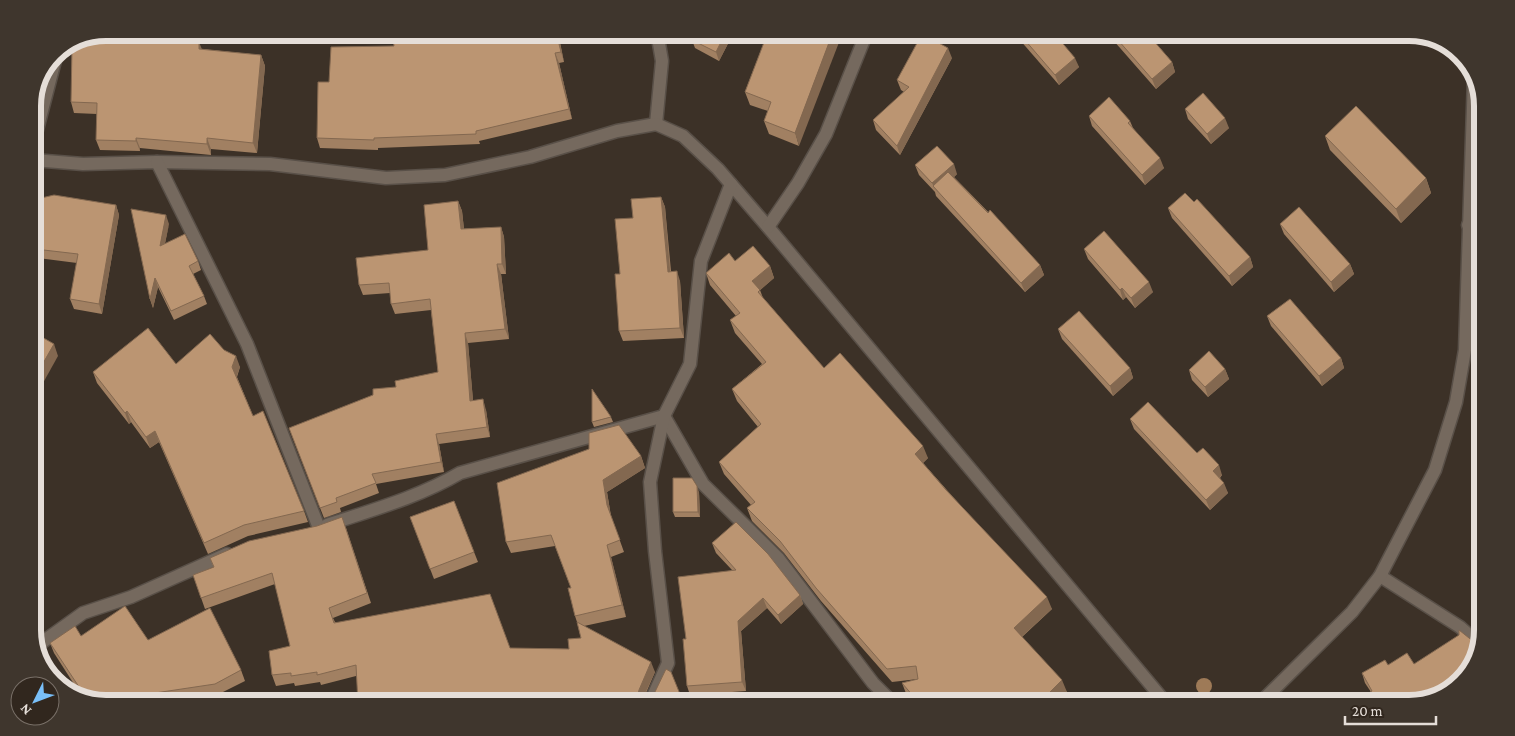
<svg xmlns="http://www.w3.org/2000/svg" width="1515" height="736" viewBox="0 0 1515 736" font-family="'Crimson Pro',serif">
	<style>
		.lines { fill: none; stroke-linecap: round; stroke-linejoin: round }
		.minor-casing { stroke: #595048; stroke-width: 15 }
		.minor { stroke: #75695e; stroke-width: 12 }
		.tree { fill: #9e7a57 }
		.wall { fill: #a18062 }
		.shaded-wall { fill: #836850 }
		.building { fill: #bb9572; stroke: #836850 }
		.rim { fill: none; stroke: #e5ded8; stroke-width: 6 }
	</style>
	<rect width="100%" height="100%" fill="#3c3127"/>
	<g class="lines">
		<!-- minor casing -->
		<g class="minor-casing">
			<g id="minor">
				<path d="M656,124L662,61L657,32"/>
				<path d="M33,145L57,53"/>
				<path d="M33,160L83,164L157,162L270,164L386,178L445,175L530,157L617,131L656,124L683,136L718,169L768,227L1166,703"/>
				<path d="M157,162L247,344L319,528"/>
				<path d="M1468,225H1482"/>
				<path d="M768,227L798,183L826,134L867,32"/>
				<path d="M327,525C372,510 419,497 460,473L664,416L703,484L778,558L873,683L893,703"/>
				<path d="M1380,576L1460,627L1479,644"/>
				<path d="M1475,640L1482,624"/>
				<path d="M37,646L83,613L131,597L227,554"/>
				<path d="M650,703L668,663L655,551L650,482L664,416L690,364L701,261L731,184"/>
				<path d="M1260,703L1352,612L1380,576L1435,470L1456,402L1465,350L1474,77"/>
			</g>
		</g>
		<!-- minor -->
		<use href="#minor" class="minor"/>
	</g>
	<!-- trees -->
	<circle class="tree" cx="1204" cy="686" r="8"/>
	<!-- wall -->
	<g class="wall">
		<path d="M107,32H141V38L202,49L261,55L265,66L257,153L211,149V155L140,148V151L100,150L96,140L97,114L74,113L71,102Z"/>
		<path d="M423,32H493L486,39L517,32H558L564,62L559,63L572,119L479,141L480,144L378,148V150L320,148L317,138L329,82L394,46L424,35Z"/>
		<path d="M696,32H734L719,61L695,48L692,40Z"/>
		<path d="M768,32L799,146L769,134L764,121L768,111L750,105L745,92Z"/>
		<path d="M1013,32H1053L1079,67L1059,85Z"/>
		<path d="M1106,32H1146L1172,62L1175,72L1156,89Z"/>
		<path d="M952,58L900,155L876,130L873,120L904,92L901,90L897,80Z"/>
		<path d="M1185,109L1229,128L1211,144L1188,119Z"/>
		<path d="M1089,116L1130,121L1133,128L1164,168L1145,185L1092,126Z"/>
		<path d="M1325,136L1426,178L1431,193L1401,223L1330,150Z"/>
		<path d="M915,165L957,174L954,177L1040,265L1044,275L1025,292L936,196L935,192L919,175Z"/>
		<path d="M661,197L665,207L671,271L680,281L684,338L623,341L619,331L620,274L633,218Z"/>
		<path d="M33,200L116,205L119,215L102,314L74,309L70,299L77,263L38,258L35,249V244H33Z"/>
		<path d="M458,201L462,211L464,229L501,227L504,237L506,274H501L509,339L468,343L473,401L486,410L490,437L439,444L444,472L376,484L379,493L340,508L341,512L324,518L289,428L396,387L438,372L431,310L395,314L391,304L390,293L363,295L359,285L428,250Z"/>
		<path d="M1194,202L1250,257L1253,267L1232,286L1172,218L1168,208Z"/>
		<path d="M169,224L165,243L198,261L201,270L193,274L204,296L207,304L174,320L158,287L153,308L150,299Z"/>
		<path d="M1280,224L1350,264L1354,274L1334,292L1284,234Z"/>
		<path d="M1084,249L1153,292L1135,308L1126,297L1123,300L1088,259Z"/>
		<path d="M770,266L774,278L760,290L763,298L824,368L928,458L923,463L1052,609L1022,637L1067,692L1055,704H914L907,696L902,683L918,679L892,682L821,601L784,553L752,521L747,508L751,505L724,474L719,462L758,427L737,401L732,389L762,364L735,333L730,320L736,316L710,285L706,273Z"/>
		<path d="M1267,316L1341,358L1344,368L1322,386L1271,326Z"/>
		<path d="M1058,329L1130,368L1133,378L1113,396L1062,339Z"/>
		<path d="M224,350L240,367L237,377L253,416L304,511L308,522L248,536L208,554L159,442L150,448L131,422L129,424L97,383L93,372L176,364Z"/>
		<path d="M1225,369L1229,379L1208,397L1192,380L1189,370Z"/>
		<path d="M611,417L613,422L594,427L592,422Z"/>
		<path d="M1130,419L1197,453L1222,475L1220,478L1228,493L1210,510L1134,429Z"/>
		<path d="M641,456L645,468L607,492L611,516L624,552L611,557L626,617L584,626L655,672L643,700L684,704L356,676L321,685L320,682L295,686L294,683L276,686L272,675L290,646L275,584L205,609L193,575L214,568L210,558L346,528L371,603L333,618L335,622L510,648L569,649L581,638L577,622L575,616L571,588L555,546L511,553L506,542Z"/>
		<path d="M699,492L700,517H675L673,512Z"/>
		<path d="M454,501L478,562L434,579L410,517Z"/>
		<path d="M712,543L800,595L803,604L781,624L767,608L741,631L746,691L690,695L687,686L686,639L732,570L716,553Z"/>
		<path d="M81,636L148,640L241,670L245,681L219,694L181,700L81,695L54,653L50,643Z"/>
		<path d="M1414,664L1371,692L1365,683L1362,673L1388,665Z"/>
	</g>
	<!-- shaded-wall -->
	<g class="shaded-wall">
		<path d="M137,32H141V37L142,42V48Z"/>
		<path d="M478,32H493L470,53L466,43Z"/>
		<path d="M556,32H558V35L564,62L561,52Z"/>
		<path d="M726,32H734L719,61L716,52Z"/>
		<path d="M833,32H843L799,146L795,133Z"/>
		<path d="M199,42L203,52L199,49Z"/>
		<path d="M948,48L952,58L900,155L897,146Z"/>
		<path d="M555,53L559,63L572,119L569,109Z"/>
		<path d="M261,55L265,66L257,153L253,143Z"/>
		<path d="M1075,58L1079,67L1059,85L1055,75Z"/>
		<path d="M1172,62L1175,72L1156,89L1152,79Z"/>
		<path d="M1225,118L1229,128L1211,144L1207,134Z"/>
		<path d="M136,138L140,148V151L136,141Z"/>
		<path d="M207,138L211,149V155L207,144Z"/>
		<path d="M1160,158L1164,168L1145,185L1142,175Z"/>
		<path d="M954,164L957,174L938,192L934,187L932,183Z"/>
		<path d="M1426,178L1431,193L1401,223L1396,209Z"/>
		<path d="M661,197L665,207L671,282L668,272Z"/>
		<path d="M458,201L462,211L465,239L461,229Z"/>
		<path d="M116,205L119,215L102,314L99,304Z"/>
		<path d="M166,215L169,224L163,254L160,246Z"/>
		<path d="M501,227L504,237L506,274L502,264Z"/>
		<path d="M1250,257L1253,267L1232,286L1229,276Z"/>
		<path d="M497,264L501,274L509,339L505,329Z"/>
		<path d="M1350,264L1354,274L1334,292L1331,282Z"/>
		<path d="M1040,265L1044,275L1025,292L1021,283Z"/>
		<path d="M770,266L774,278L757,293L752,281Z"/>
		<path d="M677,271L680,281L684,338L680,328Z"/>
		<path d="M155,278L158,287L153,308L150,299Z"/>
		<path d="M1149,282L1153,292L1135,308L1131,298Z"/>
		<path d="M1122,288L1126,297L1123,300L1120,290Z"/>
		<path d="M465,333L468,343L474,411L470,401Z"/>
		<path d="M54,344L58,356L33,401V381Z"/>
		<path d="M236,356L240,367L236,378L232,367Z"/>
		<path d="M1341,358L1344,368L1322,386L1319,376Z"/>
		<path d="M1130,368L1133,378L1113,396L1110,386Z"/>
		<path d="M1225,369L1229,379L1208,397L1205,387Z"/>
		<path d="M483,399L486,410L490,437L487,427Z"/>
		<path d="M127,411L131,422L129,424L125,413Z"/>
		<path d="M155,431L159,442L150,448L146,437Z"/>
		<path d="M436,434L439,444L444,472L441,462Z"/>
		<path d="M923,446L928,458L919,466L915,454Z"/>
		<path d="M641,456L645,468L607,492L611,517L607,505L603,480Z"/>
		<path d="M1219,465L1222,475L1216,481L1213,471Z"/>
		<path d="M1224,483L1228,493L1210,510L1206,500Z"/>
		<path d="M697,486L699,492L700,517L698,512Z"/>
		<path d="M607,545L611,557L626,617L622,605Z"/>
		<path d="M800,595L803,604L781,624L778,615Z"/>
		<path d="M1047,597L1052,609L1018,640L1014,628Z"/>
		<path d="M763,598L767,608L741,631L746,691L742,682L738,621Z"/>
		<path d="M651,662L655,672L642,700L638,694L639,690Z"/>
		<path d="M1460,679L1449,691L1433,696Z"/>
		<path d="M1062,680L1067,692L1055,704H1038Z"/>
	</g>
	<!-- building -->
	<g class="building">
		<path d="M107,32H139V38L199,42V49L261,55L253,143L207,138V144L136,138V141L96,140L97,103L71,102L72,47Z"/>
		<path d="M426,32H478L466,43L517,32H556L561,52L555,53L569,109L476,131V134L374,138V140L317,138L318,82H329L331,47L394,46L393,38L427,35Z"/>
		<path d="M696,32H726L716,52L692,40Z"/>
		<path d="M768,32H833L795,133L764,121L771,102L745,92Z"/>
		<path d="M1018,32H1053L1075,58L1055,75Z"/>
		<path d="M1111,32H1146L1172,62L1152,79Z"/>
		<path d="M922,34L948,48L897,146L873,120L909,87L897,80Z"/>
		<path d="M1203,93L1225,118L1207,134L1185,109Z"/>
		<path d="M1109,97L1130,121L1128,123L1160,158L1142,175L1089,116Z"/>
		<path d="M1356,106L1426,178L1396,209L1325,136Z"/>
		<path d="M937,146L954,164L932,183L915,165Z"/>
		<path d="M948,172L988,213L990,210L1040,265L1021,283L933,186Z"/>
		<path d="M1185,193L1194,202L1197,199L1250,257L1229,276L1168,208Z"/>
		<path d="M54,195L116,205L99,304L70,299L78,254L35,249L37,233L33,234V200Z"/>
		<path d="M661,197L668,272L677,271L680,328L619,331L615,274H620L615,219L633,218L631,199Z"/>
		<path d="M458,201L461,229L501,227L502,264H497L505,329L465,333L470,401L483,399L487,427L436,434L441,462L372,474L376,483L336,498L337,502L320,508L289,428L373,395V389L396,387L395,381L438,372L430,299L391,304L389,283L359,285L356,258L428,250L424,205Z"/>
		<path d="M1299,207L1350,264L1331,282L1280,224Z"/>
		<path d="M131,209L166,215L160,246L185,234L198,261L189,266L204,296L171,311L155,278L150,299Z"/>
		<path d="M1104,231L1149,282L1131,298L1122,288L1120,290L1084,249Z"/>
		<path d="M753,246L770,266L752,281L760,290L758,292L824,368L840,353L923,446L915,454L946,490L1047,597L1014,628L1062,680L1038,704H920L902,683L918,679L916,666L887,669L816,588L780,541L747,508L755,502L719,462L761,424L732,389L766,362L730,320L740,313L706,273L729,253L735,261Z"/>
		<path d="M1290,299L1341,358L1319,376L1267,316Z"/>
		<path d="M1079,311L1130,368L1110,386L1058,329Z"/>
		<path d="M148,328L176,364L210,334L224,350L236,356L232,367L253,416L263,411L304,511L244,525L204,543L155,431L146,437L127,411L125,413L93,372Z"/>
		<path d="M33,332L54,344L33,381Z"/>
		<path d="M1209,351L1225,369L1205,387L1189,370Z"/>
		<path d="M592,389L611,417L592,422Z"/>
		<path d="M1148,402L1197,453L1203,448L1219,465L1213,471L1224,483L1206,500L1130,419Z"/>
		<path d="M619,425L641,456L603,480L607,505L620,540L607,545L622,605L575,616L568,588H571L551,535L506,542L497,483L589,449V433Z"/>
		<path d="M673,478H692L697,486L698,512H673Z"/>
		<path d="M454,501L474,552L430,569L410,517Z"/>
		<path d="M342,517L367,593L329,608L334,623L490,594L510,648L569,649L568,639L581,638L577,622L651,662L639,690L638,694L642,700L648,701L653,696L666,669L671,672L684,704H358L356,665L317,675V672L291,676V673L272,675L269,651L290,646L272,573L201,598L193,575L214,567L210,558L249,541L317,526Z"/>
		<path d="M736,522L768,554L800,595L778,615L763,598L738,621L742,682L687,686L683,639H686L678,577L736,570L712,543Z"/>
		<path d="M125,606L148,640L210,608L241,670L215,684L155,693L192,704H107L78,697L83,693L50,643L75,626L81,636Z"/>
		<path d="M1459,630L1474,642L1478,648L1475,662L1460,679L1433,696L1409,704H1350L1372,691L1362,673L1385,660L1388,665L1407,653L1414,664L1459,635Z"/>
		<path d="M860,695L862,704H829Z"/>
	</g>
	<!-- crop -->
	<path d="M0 0H1515V736H0ZM106 41H1409A65 65 0 0 1 1474 106V630A65 65 0 0 1 1409 695H106A65 65 0 0 1 41 630V106A65 65 0 0 1 106 41Z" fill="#3f362d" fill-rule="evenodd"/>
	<path class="rim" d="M106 41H1409A65 65 0 0 1 1474 106V630A65 65 0 0 1 1409 695H106A65 65 0 0 1 41 630V106A65 65 0 0 1 106 41Z"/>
	<!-- north arrow -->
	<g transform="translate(35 701) rotate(228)"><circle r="24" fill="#31271e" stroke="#797068"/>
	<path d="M0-4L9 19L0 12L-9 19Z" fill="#79bff8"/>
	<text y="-8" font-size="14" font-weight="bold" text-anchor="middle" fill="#e5ded8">N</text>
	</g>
	<!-- scale -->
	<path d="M1345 716v8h91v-8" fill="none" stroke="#e5ded8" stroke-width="2.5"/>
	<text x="1352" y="716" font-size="15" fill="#e5ded8" stroke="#31271e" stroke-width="4" paint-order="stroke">20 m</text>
</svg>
